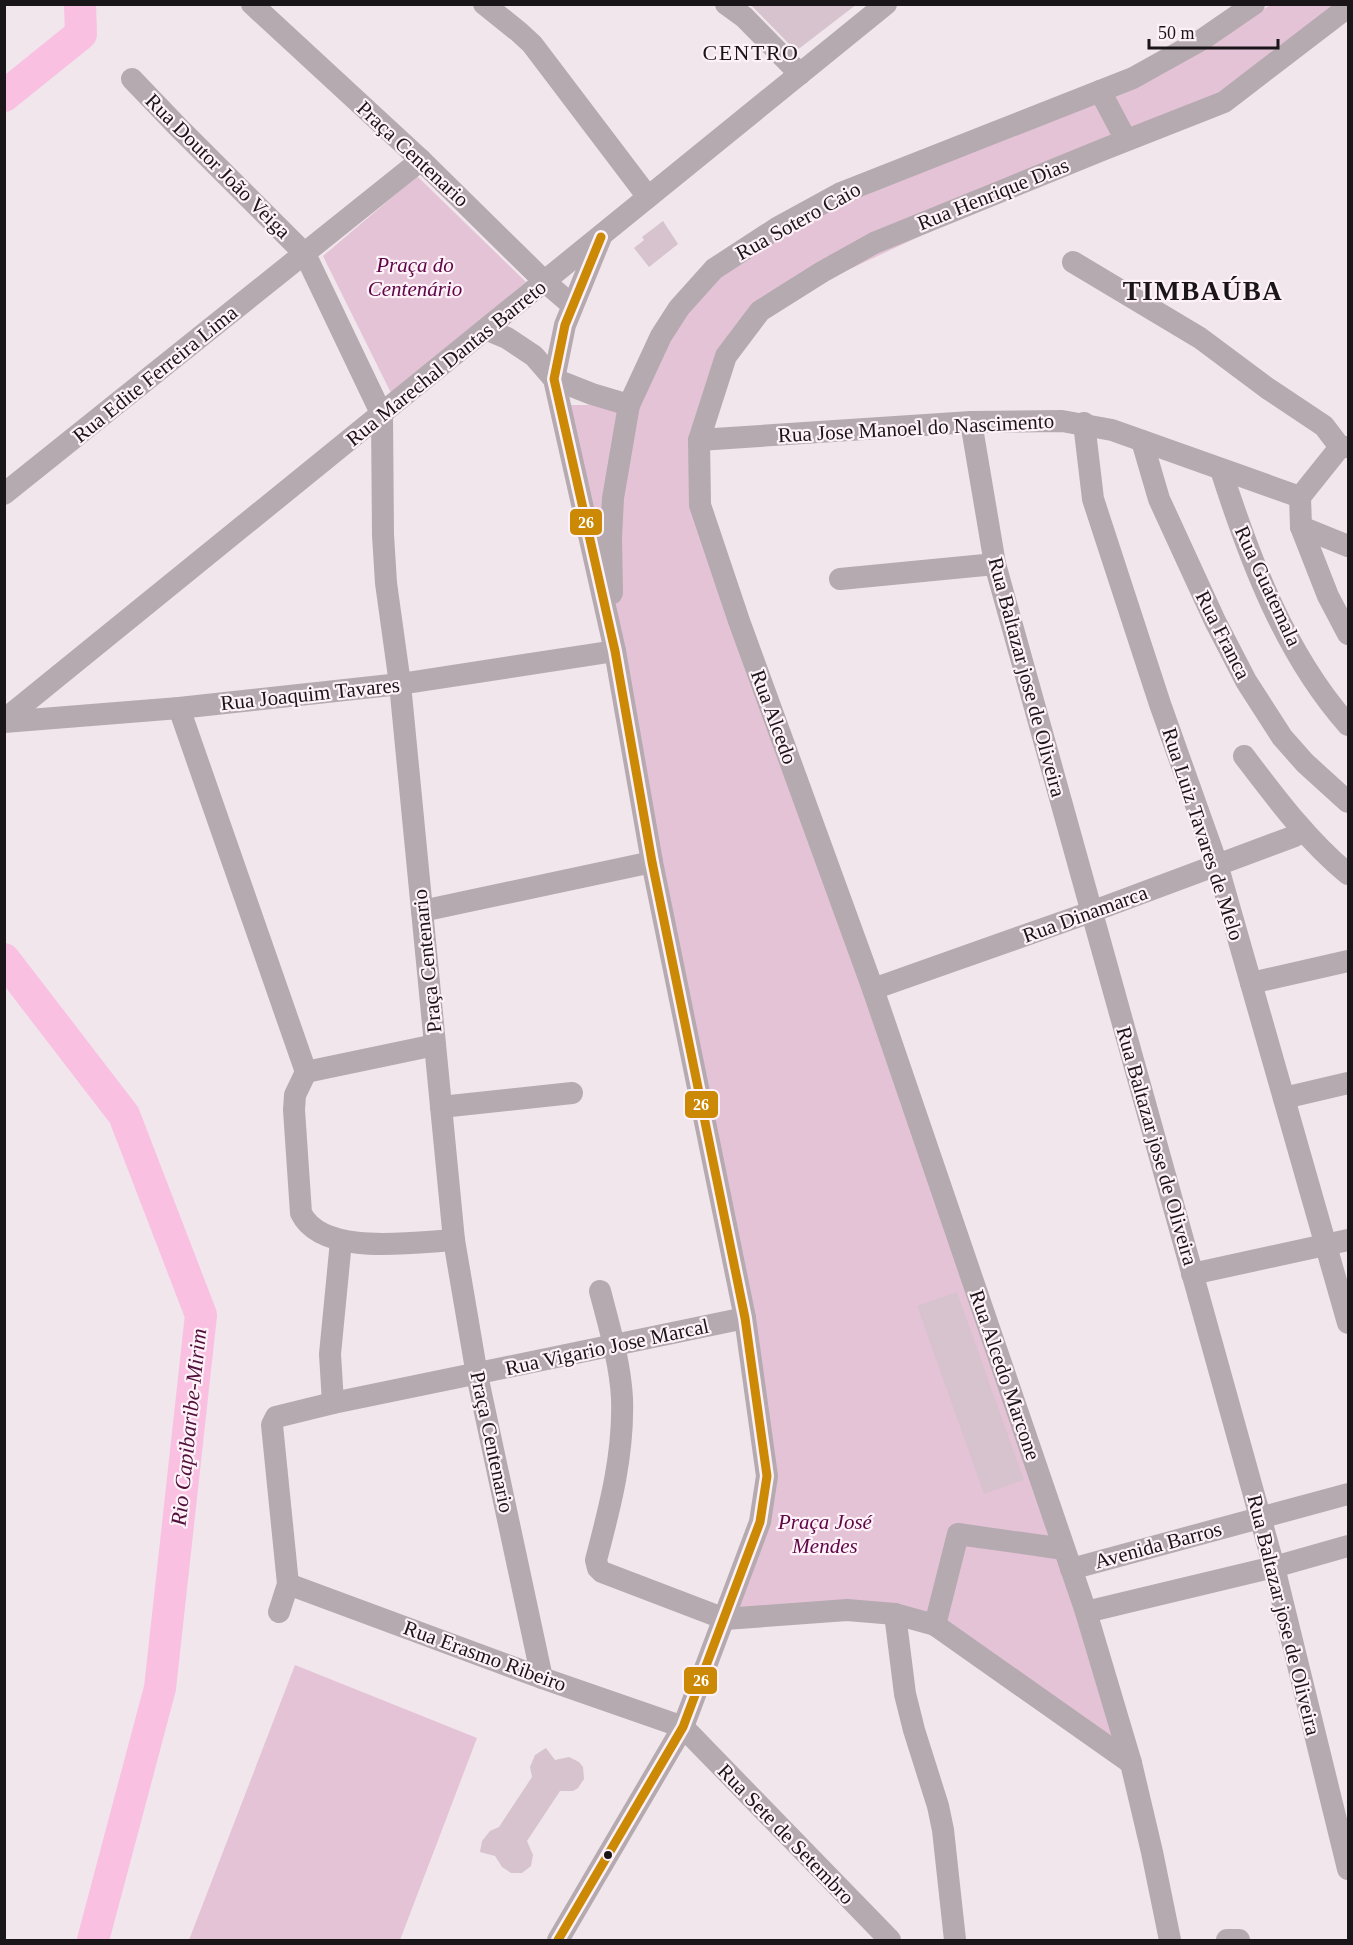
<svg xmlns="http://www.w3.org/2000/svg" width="1353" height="1945" viewBox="0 0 1353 1945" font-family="Georgia,serif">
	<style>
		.green { fill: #e5c3d6 }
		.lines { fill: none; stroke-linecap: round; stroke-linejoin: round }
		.river { stroke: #f9c0e1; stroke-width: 32 }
		.building { fill: #d6c3ce }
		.minor { stroke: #b4aab0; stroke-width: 22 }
		.bus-1-casing { stroke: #fef1f8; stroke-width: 14 }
		.bus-1 { stroke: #cb8905; stroke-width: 9 }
		.bus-dot { fill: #1a1518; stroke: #fef1f8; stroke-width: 2 }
		.labels { text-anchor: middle; stroke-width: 4.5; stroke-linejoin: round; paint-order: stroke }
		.street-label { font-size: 21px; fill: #1a1518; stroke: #fef1f8 }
		.park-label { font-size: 21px; font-style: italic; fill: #5f0445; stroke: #fef1f8 }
		.neighbourhood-label { font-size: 22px; letter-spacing: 1.5px; fill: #1a1518; stroke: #fef1f8 }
		.water-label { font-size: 22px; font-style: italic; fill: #510f3b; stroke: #fef1f8 }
		.district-label { font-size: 27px; font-weight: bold; letter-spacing: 1.5px; fill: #1a1518; stroke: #fef1f8 }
		.line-badge { stroke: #fef1f8; stroke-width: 2 }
		.badge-label { font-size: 16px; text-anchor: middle; font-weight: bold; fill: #fff }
	</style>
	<rect width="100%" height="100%" fill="#f0e6eb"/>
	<!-- green -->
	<g class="green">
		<path d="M1271,5H1348L1224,102L1126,140L760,311L726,356L700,505L1131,1763L898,1611L725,1619L767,1476L560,405H629L679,308L777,228L1133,78Z"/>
		<path d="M417,176L526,282L391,393L323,256Z"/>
		<path d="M295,1665L477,1738L400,1940H189Z"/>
	</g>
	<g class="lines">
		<!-- river -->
		<g class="river">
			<path d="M4,96L81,34L80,4"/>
			<path d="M4,959L124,1115L201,1315L160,1688L93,1940"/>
		</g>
	</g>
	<!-- building -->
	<g class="building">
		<path d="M750,4H857L796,51Z"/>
		<path d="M663,221L678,244L649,267L634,248L644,240L642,237Z"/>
		<path d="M957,1292L1024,1480L984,1494L917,1306Z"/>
		<path d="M546,1748L555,1760L569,1757L579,1762L583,1767L584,1779L578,1788L573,1791H560L527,1841L533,1855L531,1866L522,1873H511L502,1867L495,1856L480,1852L482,1841L490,1831L499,1827L532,1777L530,1767L535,1755Z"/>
	</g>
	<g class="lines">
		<!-- minor -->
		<g class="minor">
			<path d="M252,4L421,160L545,282L572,305"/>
			<path d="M484,4L519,32L532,44L648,197"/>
			<path d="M726,4L744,17L800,74"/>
			<path d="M132,79L178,127L305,254L382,415L383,535L386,583L400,684L454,1240L477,1375L542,1678"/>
			<path d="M1100,91L1126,140"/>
			<path d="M1073,262L1200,338L1267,388L1324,426L1340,447"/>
			<path d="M488,330L507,338L534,356L554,379L592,394L629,405"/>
			<path d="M971,422L995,564L1274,1567L1348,1869"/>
			<path d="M1084,423L1093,499L1160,704L1217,864L1348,1323"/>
			<path d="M699,440L971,422L1062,421L1112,430L1300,497"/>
			<path d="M1142,441L1159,499L1215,621L1246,681L1282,737L1305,763L1348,802"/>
			<path d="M1348,447H1340L1300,497L1301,527L1328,596L1348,634"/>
			<path d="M1221,470C1250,560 1285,654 1348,725"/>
			<path d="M4,494L421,160"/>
			<path d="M1301,527L1348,546"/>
			<path d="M840,579L995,564"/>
			<path d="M612,593L611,538L613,498L629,405L661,336L679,308L714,269L777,228L841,193L1133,78L1203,39L1254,4"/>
			<path d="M179,708L306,1072"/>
			<path d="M4,720L886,4"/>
			<path d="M4,722L179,708L400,684L615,651"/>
			<path d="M1244,756C1276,798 1307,840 1348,874"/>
			<path d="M422,911L652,862"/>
			<path d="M1251,983L1348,961"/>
			<path d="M873,989L1091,912L1295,836"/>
			<path d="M306,1072L295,1095L294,1110L301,1213C322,1257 414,1242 454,1240"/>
			<path d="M306,1072L435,1045"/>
			<path d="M1284,1098L1348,1083"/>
			<path d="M441,1107L572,1093"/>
			<path d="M1192,1274L1348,1240"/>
			<path d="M600,1291C609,1326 620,1362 622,1398C624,1454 610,1507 596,1560L598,1568L602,1572L725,1619L847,1610L895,1614L935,1625L1131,1763"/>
			<path d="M333,1403L330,1354L341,1241"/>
			<path d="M1071,1569L1348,1494"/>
			<path d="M288,1584L542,1678L683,1727L890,1940"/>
			<path d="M279,1612L288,1584L272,1425L276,1417L333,1403L745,1318"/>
			<path d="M1086,1612L1274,1567L1348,1546"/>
			<path d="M895,1614L905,1694L914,1730L938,1806L943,1830L955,1940"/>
			<path d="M935,1625L958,1534L1064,1549"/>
			<path d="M558,1940L683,1727L760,1522L767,1476L745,1318L652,862L615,651L554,379L565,325L601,237"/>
			<path d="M1170,1940L1152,1852L1131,1763L1086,1612L873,989L739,621L700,505L699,440L726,356L760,311L822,272L874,243L1102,150L1224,102L1348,7"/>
			<path d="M1227,1940H1239"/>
		</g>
		<!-- bus-1 casing -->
		<g class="bus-1-casing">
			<path id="bus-1" d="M558,1940L683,1727L760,1522L767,1476L745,1318L652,862L615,651L554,379L565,325L601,237"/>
		</g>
		<!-- bus-1 -->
		<use href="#bus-1" class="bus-1"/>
	</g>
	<!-- markers -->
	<circle class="bus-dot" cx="608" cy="1855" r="5"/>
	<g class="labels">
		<!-- street labels -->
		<g class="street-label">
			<text transform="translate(413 154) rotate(43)" y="7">Praça Centenario</text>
			<text transform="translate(218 166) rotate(45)" y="7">Rua Doutor João Veiga</text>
			<text transform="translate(993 194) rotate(-22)" y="7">Rua Henrique Dias</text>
			<text transform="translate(798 221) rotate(-29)" y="7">Rua Sotero Caio</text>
			<text transform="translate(446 363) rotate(-39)" y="7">Rua Marechal Dantas Barreto</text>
			<text transform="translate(155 374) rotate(-39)" y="7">Rua Edite Ferreira Lima</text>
			<text transform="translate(916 428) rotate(-3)" y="7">Rua Jose Manoel do Nascimento</text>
			<text transform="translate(1268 586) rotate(65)" y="7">Rua Guatemala</text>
			<text transform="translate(1223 635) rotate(63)" y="7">Rua Franca</text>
			<text transform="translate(1027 677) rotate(75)" y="7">Rua Baltazar jose de Oliveira</text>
			<text transform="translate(310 694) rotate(-6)" y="7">Rua Joaquim Tavares</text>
			<text transform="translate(774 717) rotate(70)" y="7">Rua Alcedo</text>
			<text transform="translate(1203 834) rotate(72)" y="7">Rua Luiz Tavares de Melo</text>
			<text transform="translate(1085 914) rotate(-20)" y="7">Rua Dinamarca</text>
			<text transform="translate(427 961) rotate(-96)" y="7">Praça Centenario</text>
			<text transform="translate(1157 1146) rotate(74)" y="7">Rua Baltazar jose de Oliveira</text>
			<text transform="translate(607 1347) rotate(-12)" y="7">Rua Vigario Jose Marcal</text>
			<text transform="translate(1005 1375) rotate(71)" y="7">Rua Alcedo Marcone</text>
			<text transform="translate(492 1442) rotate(78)" y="7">Praça Centenario</text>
			<text transform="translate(1158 1545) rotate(-15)" y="7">Avenida Barros</text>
			<text transform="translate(1284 1615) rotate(76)" y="7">Rua Baltazar jose de Oliveira</text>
			<text transform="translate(485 1656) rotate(20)" y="7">Rua Erasmo Ribeiro</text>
			<text transform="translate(786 1834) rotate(46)" y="7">Rua Sete de Setembro</text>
		</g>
		<!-- park labels -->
		<g class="park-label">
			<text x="415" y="272">Praça do<tspan x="415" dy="24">Centenário</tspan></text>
			<text x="825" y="1529">Praça José<tspan x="825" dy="24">Mendes</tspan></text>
		</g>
		<!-- neighbourhood labels -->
		<g class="neighbourhood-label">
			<text x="751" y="60">CENTRO</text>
		</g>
		<!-- water labels -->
		<g class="water-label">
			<text transform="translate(188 1427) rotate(-84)" y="8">Rio Capibaribe-Mirim</text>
		</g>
		<!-- district labels -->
		<g class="district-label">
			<text x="1203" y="300">TIMBAÚBA</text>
		</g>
	</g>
	<g class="line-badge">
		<rect x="569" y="508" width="34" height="28" rx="6" fill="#cb8905"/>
		<rect x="684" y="1090" width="35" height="29" rx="6" fill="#cb8905"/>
		<rect x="683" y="1666" width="35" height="29" rx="6" fill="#cb8905"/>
	</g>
	<g class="badge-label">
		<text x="586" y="528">26</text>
		<text x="701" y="1110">26</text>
		<text x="701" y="1686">26</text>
	</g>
	<!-- border -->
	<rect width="1353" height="1945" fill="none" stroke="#1a1518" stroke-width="12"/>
	<!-- scale -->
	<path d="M1149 39v9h129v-9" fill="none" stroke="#1a1518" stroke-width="3"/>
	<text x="1158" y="39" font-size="18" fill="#1a1518" stroke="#fef1f8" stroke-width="4.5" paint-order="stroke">50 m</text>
</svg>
